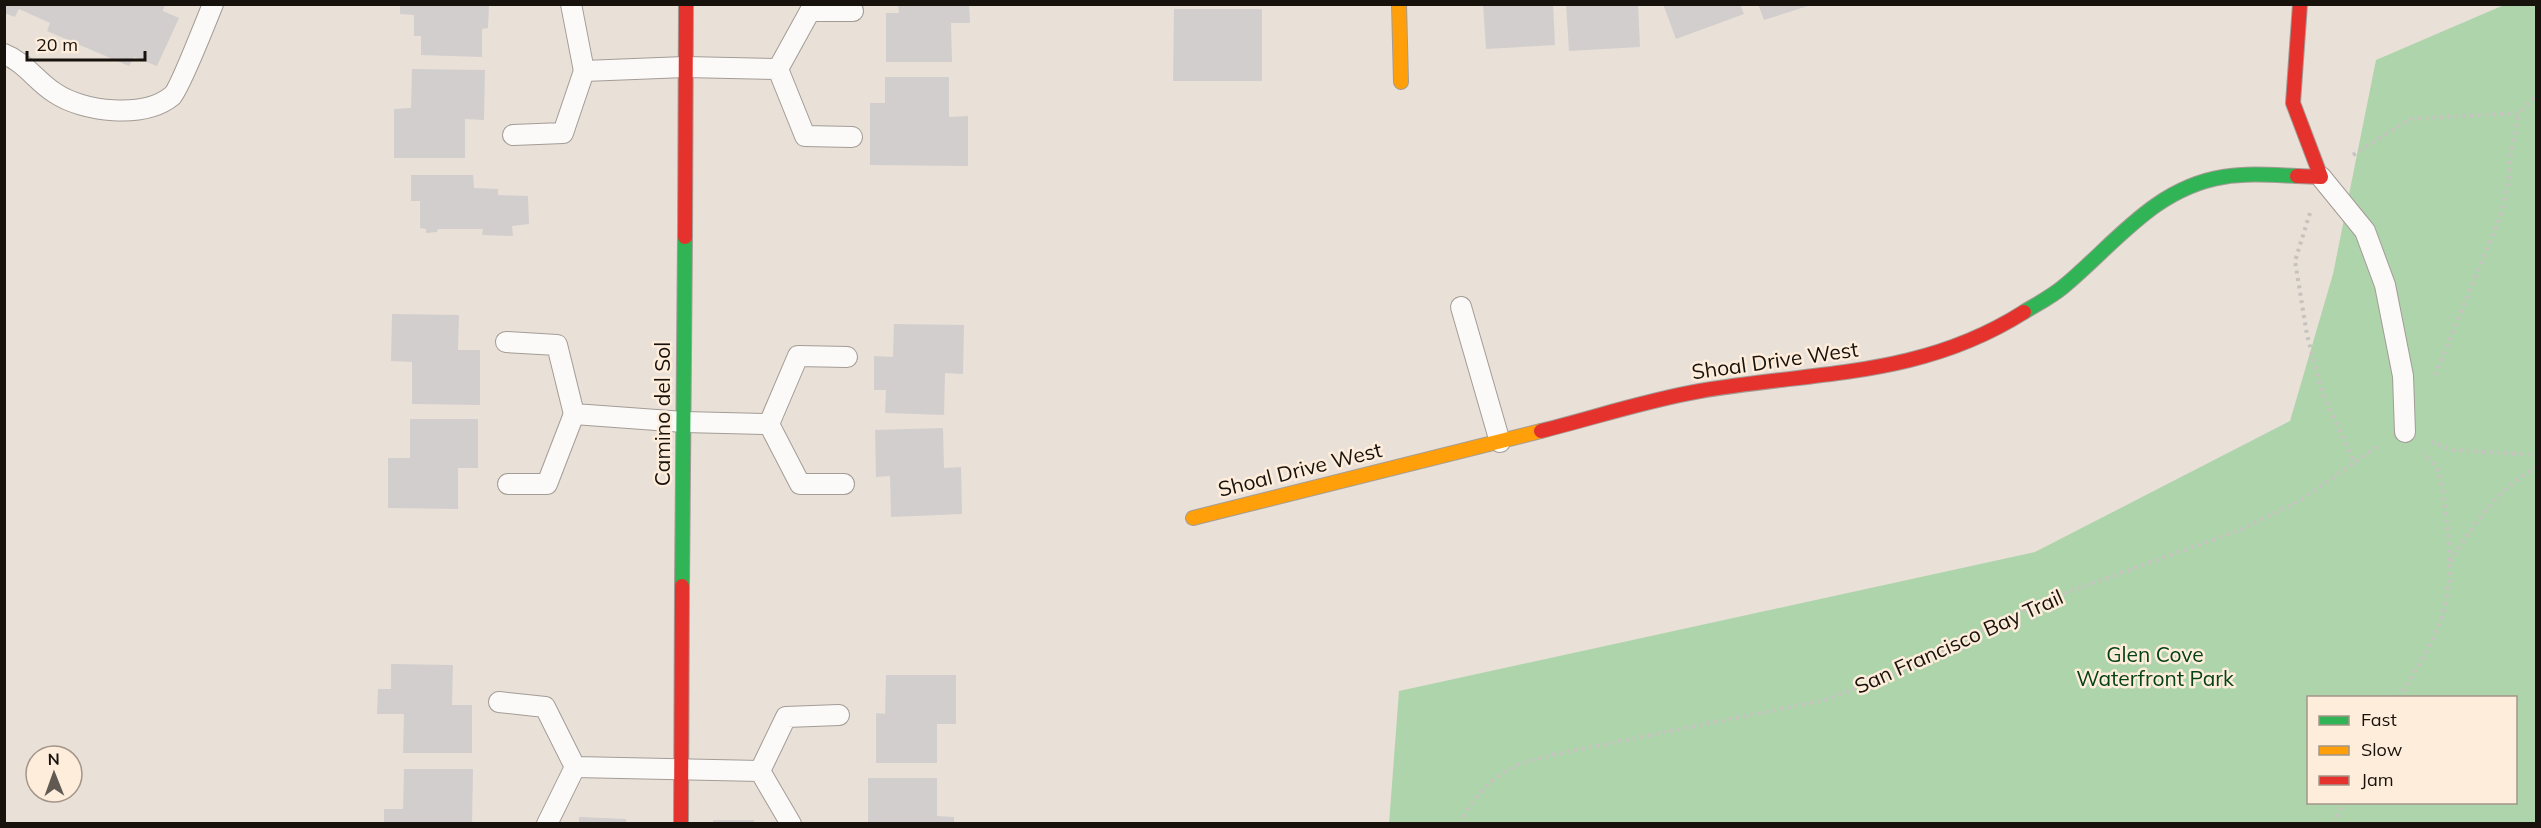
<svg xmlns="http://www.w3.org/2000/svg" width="2541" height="828" viewBox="0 0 2541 828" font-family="Mulish,sans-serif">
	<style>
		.green { fill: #aed4ac; fill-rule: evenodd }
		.building { fill: #d2cece }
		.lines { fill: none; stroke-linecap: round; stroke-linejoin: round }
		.lane-casing { stroke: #a39c96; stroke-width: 22 }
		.fast-casing { stroke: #a39c96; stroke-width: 16 }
		.slow-casing { stroke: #a39c96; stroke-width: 16 }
		.jam-casing { stroke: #a39c96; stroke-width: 16 }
		.path { stroke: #c6c3bf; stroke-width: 4; stroke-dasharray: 3 4.5; stroke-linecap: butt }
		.lane { stroke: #fcfaf9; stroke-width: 20 }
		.fast { stroke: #30b455; stroke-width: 14 }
		.slow { stroke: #ff9f0a; stroke-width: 14 }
		.jam { stroke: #e5322d; stroke-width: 14 }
		.labels { text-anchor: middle; stroke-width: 5; stroke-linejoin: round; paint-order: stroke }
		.street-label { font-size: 21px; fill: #17120c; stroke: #ffeddc }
		.park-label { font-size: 21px; fill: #054217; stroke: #ffeddc }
	</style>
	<rect width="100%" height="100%" fill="#e9e0d7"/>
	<!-- green -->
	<path class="green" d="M2504,5H2536V823L1389,824L1399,691L2035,552L2290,421L2333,274L2376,60ZM2308,698H2516V802H2308Z"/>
	<!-- building -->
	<g class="building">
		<path d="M4,4H165L163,11L179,18L157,66L134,57L129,66L47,31L50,23L19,9L15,17L4,13Z"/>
		<path d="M400,4H489L488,28L482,29V57L421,55V36H414V15L400,14Z"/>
		<path d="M898,4H969L970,23H951L952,62H886V13H899Z"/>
		<path d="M1483,4H1553L1555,45L1486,49Z"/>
		<path d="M1566,4H1638L1640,47L1569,51Z"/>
		<path d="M1663,4H1740L1744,14L1676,39Z"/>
		<path d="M1758,4H1811V5L1764,20Z"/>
		<path d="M1174,9H1262V81H1173Z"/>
		<path d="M412,69L485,70L484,120L465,119V158H394V109L411,108Z"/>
		<path d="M885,77H949V117L968,116V166L870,165V103H885Z"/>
		<path d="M411,175H473L474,188L498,189V195L528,196L529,224L512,226L513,236L482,235L483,229H438L437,232L426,233V229L420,228V201H411Z"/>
		<path d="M392,314L459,315L458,350H480V405L412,404V362L391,361Z"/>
		<path d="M894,324L964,325L963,374L945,373L944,415L885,413L886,390H874V356L893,357Z"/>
		<path d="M410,419H478V468H458V509L388,508V458H410Z"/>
		<path d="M943,428L944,468L961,467L962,514L891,517L890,476L876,477L875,430Z"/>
		<path d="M391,664L453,665L452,705H472V753H403L404,714H377L378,689H391Z"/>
		<path d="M886,675H956V724H937V763H876V713L885,714Z"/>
		<path d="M404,769H473L472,824H384V809H403Z"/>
		<path d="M868,778H937V816L954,817V824H868Z"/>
		<path d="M579,817L626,819V824H579Z"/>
		<rect x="713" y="820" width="41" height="4"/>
	</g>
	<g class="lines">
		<!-- lane casing -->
		<g class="lane-casing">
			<g id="lane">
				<path d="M571,4L584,71L685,67L778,69L805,136L852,137"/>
				<path d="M4,54C25,62 36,81 55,93C83,112 144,119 172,96C179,90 207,19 213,4"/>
				<path d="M778,69L810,11H853"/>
				<path d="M513,135L563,133L584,71"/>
				<path d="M2321,177L2365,231L2385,285L2403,376L2405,432"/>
				<path d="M1461,307L1500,442"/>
				<path d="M506,342L557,345L574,414L684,422L769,424L798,356L847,357"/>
				<path d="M769,424L800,484H844"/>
				<path d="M508,484H547L574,414"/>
				<path d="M499,702L545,707L575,767L760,771L791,824"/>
				<path d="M760,771L786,717L839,715"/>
				<path d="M547,824L575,767"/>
			</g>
		</g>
		<!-- fast casing -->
		<g class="fast-casing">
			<g id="fast">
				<path d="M2024,312C2037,304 2051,297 2063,287C2114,245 2154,188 2223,177C2248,173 2272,175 2297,176"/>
				<path d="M682,586L685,237"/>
			</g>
		</g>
		<!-- slow casing -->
		<g class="slow-casing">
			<g id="slow">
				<path d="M1399,4L1401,82"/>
				<path d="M1193,518L1541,431"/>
			</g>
		</g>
		<!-- jam casing -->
		<g class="jam-casing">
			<g id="jam">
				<path d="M2297,176L2321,177L2293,103L2300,4"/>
				<path d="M685,237L686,4"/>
				<path d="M1541,431C1593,418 1647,400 1700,391C1816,371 1920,378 2024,312"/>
				<path d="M681,824L682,586"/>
			</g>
		</g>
		<!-- path -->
		<g class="path">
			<path d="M2353,155L2410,119L2519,113L2536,96"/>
			<path d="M2310,213L2295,261L2307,335L2322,392L2355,464"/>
			<path d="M2435,375L2500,217L2508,185L2511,151L2519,113"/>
			<path d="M2431,442L2453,450L2536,455"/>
			<path d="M2450,562C2476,521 2494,493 2536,467"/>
			<path d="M2398,698C2443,630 2457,598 2446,516C2444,502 2443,484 2438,471C2435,465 2428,458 2423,453"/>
			<path d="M1461,824C1467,803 1495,774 1515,766C1526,761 1540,759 1551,755L1825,700L1897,673L2046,600L2240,530L2301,500L2379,445"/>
			<path d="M2335,824L2343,802"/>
		</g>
		<!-- lane -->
		<use href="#lane" class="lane"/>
		<!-- fast -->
		<use href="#fast" class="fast"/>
		<!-- slow -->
		<use href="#slow" class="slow"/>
		<!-- jam -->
		<use href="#jam" class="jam"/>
	</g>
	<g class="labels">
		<!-- street labels -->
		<g class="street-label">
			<text transform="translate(1775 361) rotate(-8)" y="7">Shoal Drive West</text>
			<text transform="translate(663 414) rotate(-90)" y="7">Camino del Sol</text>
			<text transform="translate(1300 470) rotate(-14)" y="7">Shoal Drive West</text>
			<text transform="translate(1959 642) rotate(-24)" y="7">San Francisco Bay Trail</text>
		</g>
		<!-- park labels -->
		<g class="park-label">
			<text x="2155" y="662">Glen Cove<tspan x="2155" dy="24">Waterfront Park</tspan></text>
		</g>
	</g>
	<!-- border -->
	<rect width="2541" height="828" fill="none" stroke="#17120c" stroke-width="12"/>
	<!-- legend -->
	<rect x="2307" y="696" width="210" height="108" fill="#ffeddc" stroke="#a29589" stroke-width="1.5"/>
	<rect x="2319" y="716" width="30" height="9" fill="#30b455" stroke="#a29589" stroke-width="1.5"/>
	<text x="2361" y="726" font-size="18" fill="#17120c">Fast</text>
	<rect x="2319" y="746" width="30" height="9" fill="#ff9f0a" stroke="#a29589" stroke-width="1.5"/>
	<text x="2361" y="756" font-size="18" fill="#17120c">Slow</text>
	<rect x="2319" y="776" width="30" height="9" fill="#e5322d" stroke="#a29589" stroke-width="1.5"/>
	<text x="2361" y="786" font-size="18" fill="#17120c">Jam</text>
	<!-- north arrow -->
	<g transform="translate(54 774) rotate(359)"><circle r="28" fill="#ffeddc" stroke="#a29589" stroke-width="1.5"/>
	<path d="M0-4.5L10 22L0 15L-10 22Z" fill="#605a53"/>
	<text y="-9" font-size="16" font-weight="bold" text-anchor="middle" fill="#17120c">N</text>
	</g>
	<!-- scale -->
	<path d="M27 51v9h118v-9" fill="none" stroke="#17120c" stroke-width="3"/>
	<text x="36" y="51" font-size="18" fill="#17120c" stroke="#ffeddc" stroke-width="4.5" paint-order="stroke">20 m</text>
</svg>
